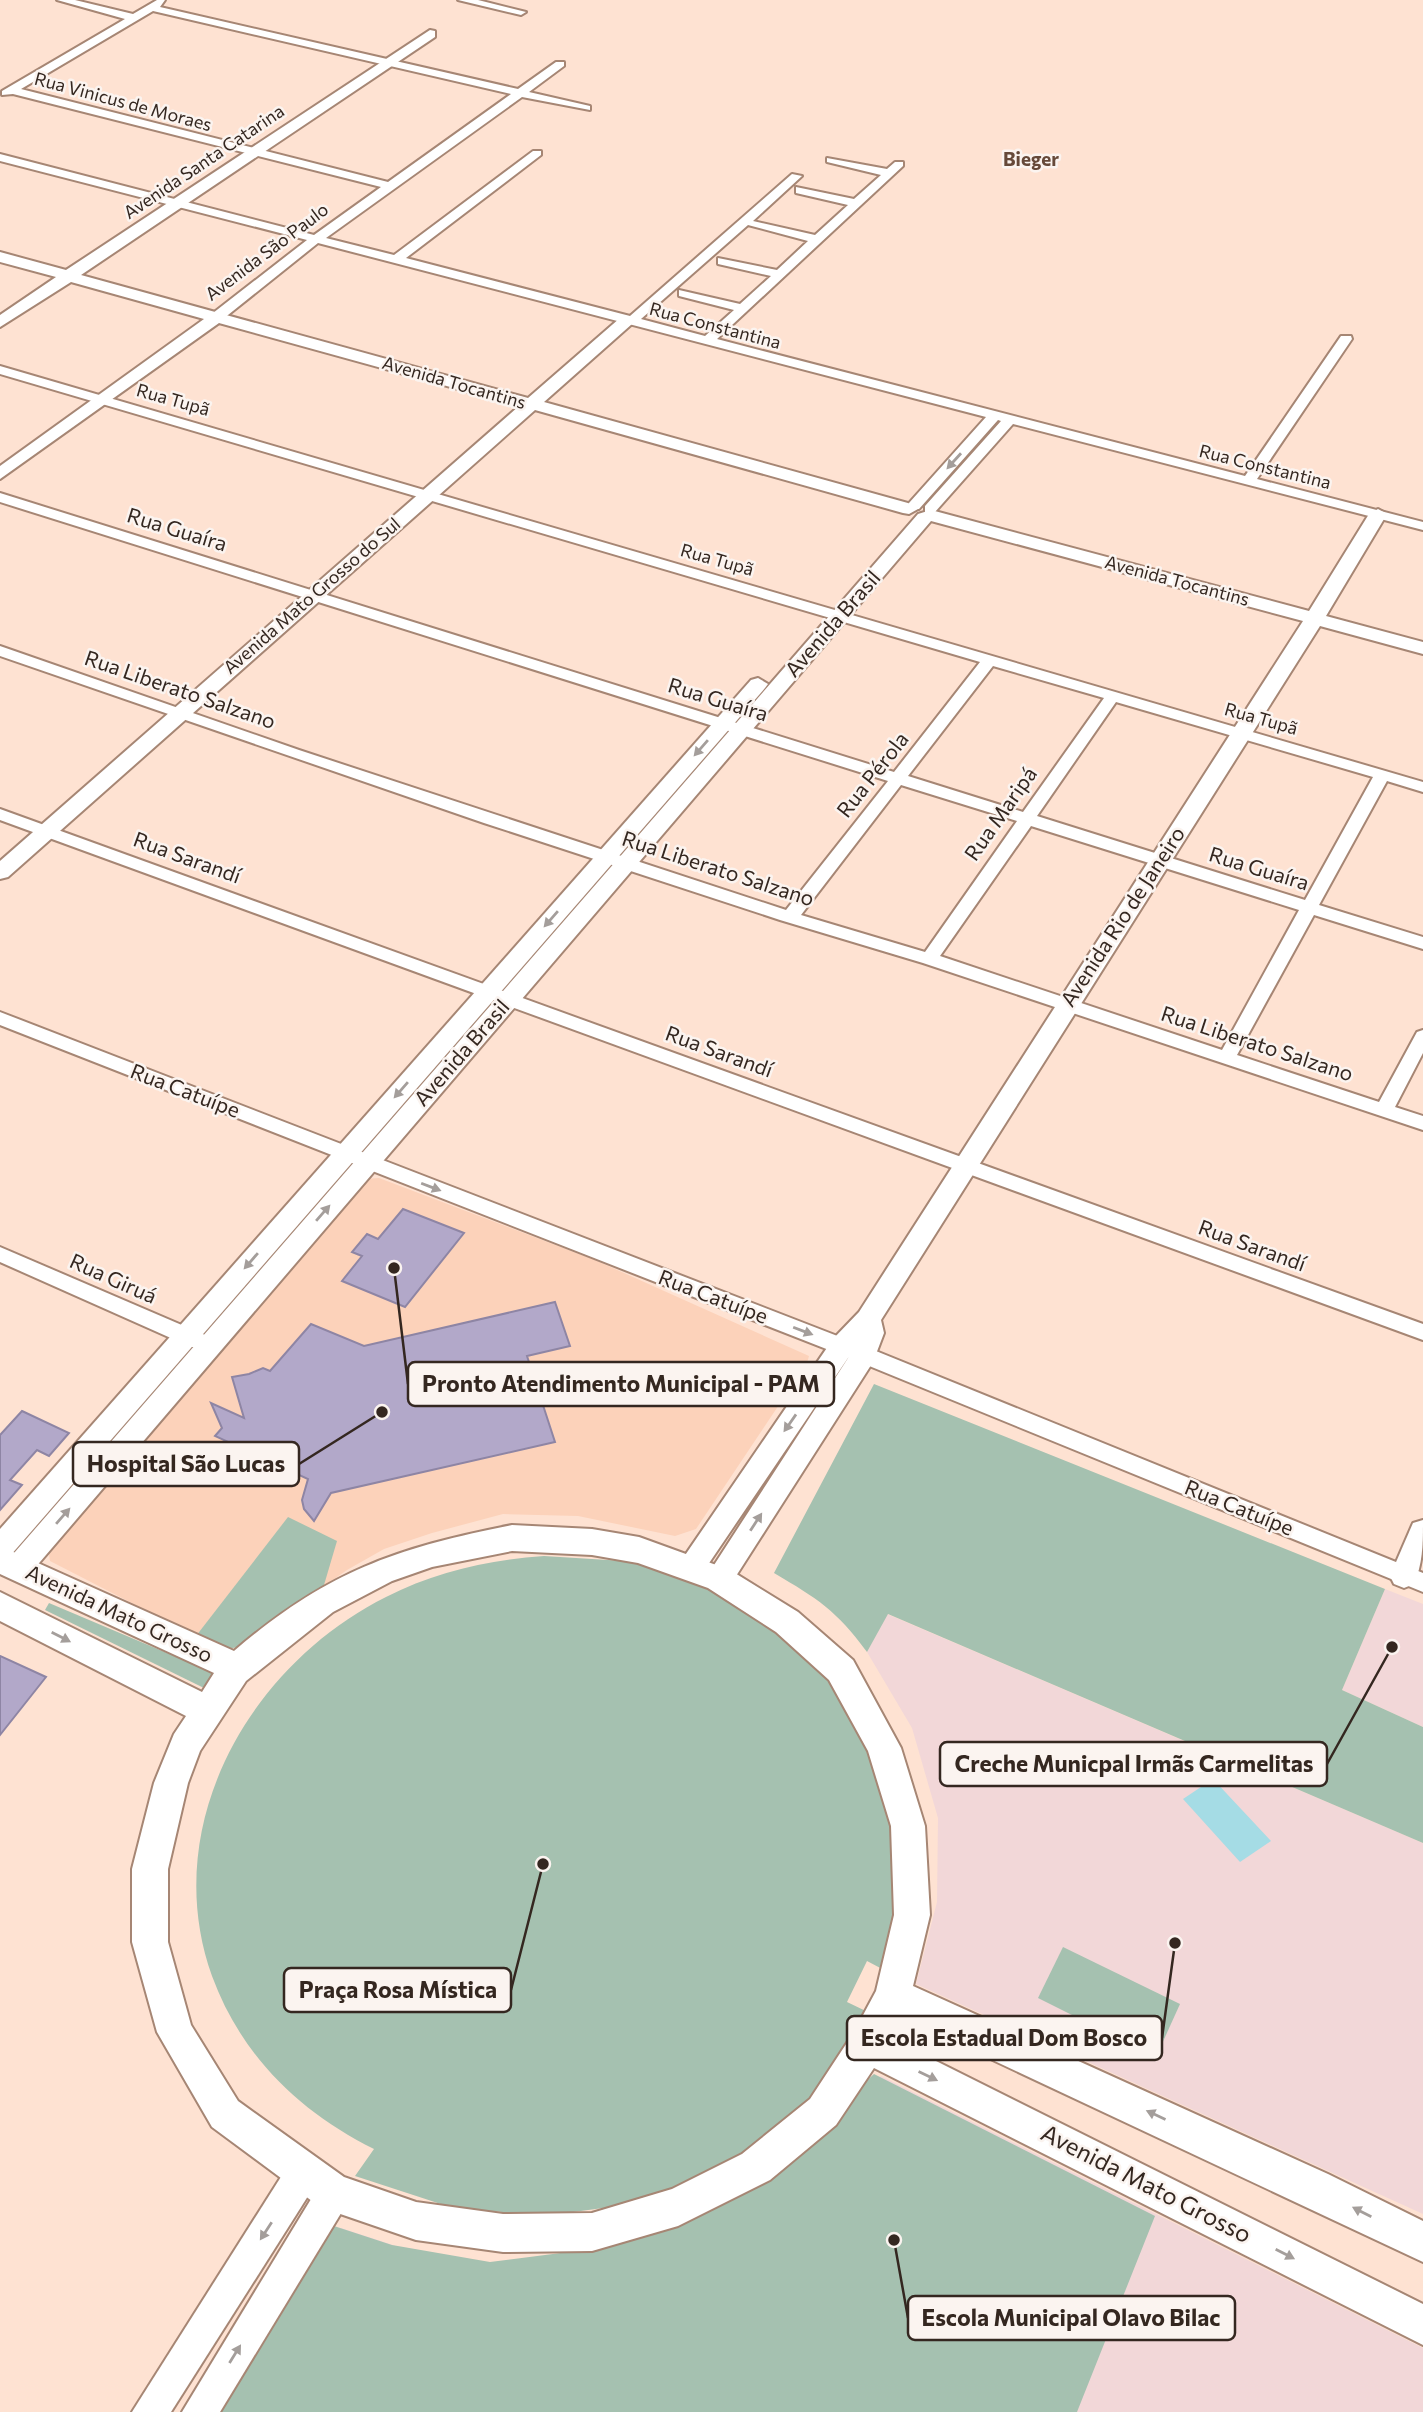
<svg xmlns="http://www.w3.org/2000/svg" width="1423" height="2412" viewBox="0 0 1423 2412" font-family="Commissioner,sans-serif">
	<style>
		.built { fill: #fcd2ba }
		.education { fill: #f2d7d8 }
		.green { fill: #a5c1b0 }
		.water { fill: #a5dce5 }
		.building { fill: #b2a8c9; stroke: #8e85a4; stroke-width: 2 }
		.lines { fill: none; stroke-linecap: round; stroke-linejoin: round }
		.minor-casing { stroke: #a68674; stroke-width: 4 }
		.tertiary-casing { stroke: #a68674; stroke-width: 4 }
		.secondary-casing { stroke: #a68674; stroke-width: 4 }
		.minor { fill: #fff; fill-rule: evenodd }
		.tertiary { fill: #fff; fill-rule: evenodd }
		.secondary { fill: #fff; fill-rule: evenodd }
		.oneway { fill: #a49e9b }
		.labels { text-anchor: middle; stroke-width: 5; stroke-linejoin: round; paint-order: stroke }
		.far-street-label { font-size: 18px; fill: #342720; stroke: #fbf4f0 }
		.far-neighbourhood-label { font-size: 19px; font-weight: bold; fill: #664939; stroke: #fbf4f0 }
		.street-label { font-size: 21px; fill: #342720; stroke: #fbf4f0 }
		.near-street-label { font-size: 24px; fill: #342720; stroke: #fbf4f0 }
		.leader { fill: none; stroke: #342720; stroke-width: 2.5 }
		.callout-dot { fill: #342720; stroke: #fbf4f0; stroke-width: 2.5 }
		.callout { fill: #fbf4f0; stroke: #342720; stroke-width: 2.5 }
		.callout-label { font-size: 23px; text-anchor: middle; font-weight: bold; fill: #342720 }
	</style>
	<rect width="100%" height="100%" fill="#fee2d2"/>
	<!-- built -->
	<path class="built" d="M379,1178L595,1260L809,1356L807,1363L696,1529L675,1536L578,1516L503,1514L432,1533L384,1549L347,1570L236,1648L196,1636L50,1561L48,1548L364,1179Z"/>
	<!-- education -->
	<g class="education">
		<path d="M1385,1589L1423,1604V1727L1342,1690Z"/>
		<path d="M887,1614L1423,1843V2214L916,1984L937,1902L938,1818L912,1728L867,1652Z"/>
		<path d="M881,2076L1423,2348V2412H221L341,2228L399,2247L497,2264L592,2252L836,2117Z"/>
	</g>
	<!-- green -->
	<g class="green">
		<path d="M874,1384L1385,1589L1342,1690L1423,1727V1843L888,1614L867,1652C836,1610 818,1599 774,1573Z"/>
		<path d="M288,1517L337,1541L324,1585L261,1638L247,1646L225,1649L196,1636Z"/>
		<path d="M544,1556L624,1561L663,1570L726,1592L836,1676L884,1773L902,1884L886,1971L867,1961L847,2002L872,2014L797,2118L722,2173L656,2201L543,2216L450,2207L355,2176L374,2149C299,2112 241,2055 212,1976C158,1825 250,1665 386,1597C435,1572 489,1560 544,1556Z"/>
		<path d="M49,1603L219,1675L208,1690L45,1610Z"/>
		<path d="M1063,1947L1180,2004L1156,2057L1038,1998Z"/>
		<path d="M874,2074L1155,2216L1077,2412H212L334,2226L392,2245L490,2262L584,2250L828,2116Z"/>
	</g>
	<!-- water -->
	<path class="water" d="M1213,1779L1271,1841L1240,1862L1183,1799Z"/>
	<!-- building -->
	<g class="building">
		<path d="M403,1209L464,1233L405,1307L342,1281L362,1256L352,1252L367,1234L378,1239Z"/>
		<path d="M555,1302L570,1346L527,1356L555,1442L331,1493L314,1521L304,1509L302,1500L308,1479L215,1436L222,1428L211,1403L244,1418L232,1377L249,1374L263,1368L270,1371L311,1324L364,1346Z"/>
		<path d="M22,1411L69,1433L49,1456L37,1450L10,1480L22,1485L0,1510V1435Z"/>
		<path d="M0,1656L46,1677L0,1735Z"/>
	</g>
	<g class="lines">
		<!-- minor casing -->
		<g class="minor-casing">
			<g id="minor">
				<path d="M57,0H75L133,14L157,0H165L160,7L518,89L556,62H564V66L529,92L590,106V110L522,97L326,238L394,255L533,151H541V155L406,258L630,316L792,174L802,176L753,221L815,235L848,205L796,193V187L854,199L881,175L827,162V158L887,169L895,162H903V166L717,339L1245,476L1341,336H1351L1352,339L1257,479L1423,522V530L1013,424L935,512H925V506L1001,421L998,420L919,509H909V503L986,417L318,243L223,319H213V313L307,240L0,161V154L314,235L381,187L13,94L2,95V91L125,19ZM153,11L511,94L388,182L21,89ZM748,225L808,241L777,270L718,258V264L771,276L740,304L679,290V296L734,310L705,336L641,319Z"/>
				<path d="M458,0H478L526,12L521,15Z"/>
				<path d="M0,366L1423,782V792L1387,781L1319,905L1423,937V949L1314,915L1237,1055L1379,1102L1417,1032L1423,1030V1053L1395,1107L1423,1116V1130L923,963L780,920L484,823L0,656V646L299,750L786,910L888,781L0,502V493L894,772L980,662L0,374ZM993,666L1104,698L1023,812L908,776ZM1116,702L1373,777L1305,900L1037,816ZM901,785L1017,821L925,952L801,915ZM1031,826L1299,910L1222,1050L940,956Z"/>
				<path d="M0,809L1423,1324V1340L0,820Z"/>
				<path d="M0,1012L871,1349L1423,1573V1592L857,1361L0,1025Z"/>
				<path d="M0,1247L205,1335L208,1341L205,1347H191L0,1262Z"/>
			</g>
		</g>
		<!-- tertiary casing -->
		<g class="tertiary-casing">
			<g id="tertiary">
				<path d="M430,30L435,31V37L81,275L528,398L620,318H632V324L544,402L915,505L918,509L909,514L903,513L535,410L8,877L0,879V861L519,406L219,323L0,479V466L204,319L71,282L0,327V315L56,277L0,262V252L66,270Z"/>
				<path d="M1378,509L1387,514L1326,616L1423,642V654L1320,626L881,1320L884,1333L873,1362L729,1587L719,1591L709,1587L705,1579L852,1352L701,1575L691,1579L681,1575L677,1567L833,1339L859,1312L1303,621L931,521L28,1576L18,1580L8,1576L4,1568L8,1560L918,514L931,510L1309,611L1369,514Z"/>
				<path d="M758,678L768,684L765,688L10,1556L0,1559V1529L751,680Z"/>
				<path d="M1423,1520C1423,1543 1423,1563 1414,1584L1404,1588L1394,1584L1390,1576L1413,1523Z"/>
				<path d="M303,2156L315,2161L320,2173L315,2185L171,2412H132L291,2161Z"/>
				<path d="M334,2176L346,2181L351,2193L346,2205L220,2412H182L322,2181Z"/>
			</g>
		</g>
		<!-- secondary casing -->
		<g class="secondary-casing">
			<path id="secondary" d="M512,1525L592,1529L639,1537L730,1570L798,1612L853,1660L901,1748L925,1826L930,1915L913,1986L1328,2174L1423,2221V2262L901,2017L890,2038L1423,2304V2345L874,2068L836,2125L770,2180L678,2226L592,2251L503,2252L416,2240L320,2207L212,2127L157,2032L132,1942V1869L154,1783L174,1734L186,1716L0,1621V1592L202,1692L214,1673L0,1574V1546L234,1651C326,1572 395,1548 512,1525ZM512,1551L592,1555L638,1563L708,1588L776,1632L829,1680L868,1751L891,1826L894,1915L876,1991L854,2032L810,2099L742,2154L672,2189L592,2213L503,2214L416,2202L344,2177L238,2101L191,2025L168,1942V1869L188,1783L200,1751L246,1681L333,1612L392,1581L432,1567Z"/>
		</g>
		<!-- minor -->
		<use href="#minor" class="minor"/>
		<!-- tertiary -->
		<use href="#tertiary" class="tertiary"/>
		<!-- secondary -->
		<use href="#secondary" class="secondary"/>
	</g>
	<!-- one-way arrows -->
	<defs><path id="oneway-solid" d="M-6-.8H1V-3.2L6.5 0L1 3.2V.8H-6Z" transform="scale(1.75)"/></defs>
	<g class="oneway">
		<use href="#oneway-solid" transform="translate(954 461) rotate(132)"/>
		<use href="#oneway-solid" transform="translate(701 748) rotate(131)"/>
		<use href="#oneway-solid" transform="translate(551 919) rotate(131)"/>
		<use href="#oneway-solid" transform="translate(401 1090) rotate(131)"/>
		<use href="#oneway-solid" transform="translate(431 1187) rotate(21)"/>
		<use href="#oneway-solid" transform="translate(323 1213) rotate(-49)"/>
		<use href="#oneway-solid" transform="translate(251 1261) rotate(131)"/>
		<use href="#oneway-solid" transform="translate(803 1331) rotate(21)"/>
		<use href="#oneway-solid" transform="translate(790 1423) rotate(125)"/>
		<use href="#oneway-solid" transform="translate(63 1516) rotate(-49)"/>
		<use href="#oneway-solid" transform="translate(756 1522) rotate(-57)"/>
		<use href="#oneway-solid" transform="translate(61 1637) rotate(27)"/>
		<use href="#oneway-solid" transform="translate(928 2076) rotate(26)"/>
		<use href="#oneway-solid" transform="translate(1156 2115) rotate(-155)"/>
		<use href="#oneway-solid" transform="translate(1362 2212) rotate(-153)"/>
		<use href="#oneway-solid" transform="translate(266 2231) rotate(123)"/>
		<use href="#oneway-solid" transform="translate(1285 2254) rotate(27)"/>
		<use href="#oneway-solid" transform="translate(235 2354) rotate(-58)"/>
	</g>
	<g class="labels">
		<!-- far-street labels -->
		<g class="far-street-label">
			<text transform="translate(123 102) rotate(15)" y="6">Rua Vinicus de Moraes</text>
			<text transform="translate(204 162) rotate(-34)" y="6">Avenida Santa Catarina</text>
			<text transform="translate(267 252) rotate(-37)" y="6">Avenida São Paulo</text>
			<text transform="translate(715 326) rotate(15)" y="6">Rua Constantina</text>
			<text transform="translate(454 383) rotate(16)" y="6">Avenida Tocantins</text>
			<text transform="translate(173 400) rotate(16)" y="6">Rua Tupã</text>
			<text transform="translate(1265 467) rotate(14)" y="6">Rua Constantina</text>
			<text transform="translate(717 560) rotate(16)" y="6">Rua Tupã</text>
			<text transform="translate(1177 581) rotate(15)" y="6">Avenida Tocantins</text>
			<text transform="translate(312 596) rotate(-41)" y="6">Avenida Mato Grosso do Sul</text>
			<text transform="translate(1261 719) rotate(16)" y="6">Rua Tupã</text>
		</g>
		<!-- far-neighbourhood labels -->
		<g class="far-neighbourhood-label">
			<text x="1031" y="166">Bieger</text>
		</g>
		<!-- street labels -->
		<g class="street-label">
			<text transform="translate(177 530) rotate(17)" y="7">Rua Guaíra</text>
			<text transform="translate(833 624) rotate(-49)" y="7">Avenida Brasil</text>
			<text transform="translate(180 690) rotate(19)" y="7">Rua Liberato Salzano</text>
			<text transform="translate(718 700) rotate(17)" y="7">Rua Guaíra</text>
			<text transform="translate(873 775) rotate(-52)" y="7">Rua Pérola</text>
			<text transform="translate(1001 814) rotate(-55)" y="7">Rua Maripá</text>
			<text transform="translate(187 858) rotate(20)" y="7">Rua Sarandí</text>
			<text transform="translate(718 869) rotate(18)" y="7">Rua Liberato Salzano</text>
			<text transform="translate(1259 869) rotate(17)" y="7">Rua Guaíra</text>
			<text transform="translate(1123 917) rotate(-57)" y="7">Avenida Rio de Janeiro</text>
			<text transform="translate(1257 1044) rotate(18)" y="7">Rua Liberato Salzano</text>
			<text transform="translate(719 1052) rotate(20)" y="7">Rua Sarandí</text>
			<text transform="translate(462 1053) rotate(-49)" y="7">Avenida Brasil</text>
			<text transform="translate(185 1091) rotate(21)" y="7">Rua Catuípe</text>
			<text transform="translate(1252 1246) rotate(20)" y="7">Rua Sarandí</text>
			<text transform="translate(113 1279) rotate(24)" y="7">Rua Giruá</text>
			<text transform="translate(713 1297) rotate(21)" y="7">Rua Catuípe</text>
			<text transform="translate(1239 1508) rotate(22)" y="7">Rua Catuípe</text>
			<text transform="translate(119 1614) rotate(25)" y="7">Avenida Mato Grosso</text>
		</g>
		<!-- near-street labels -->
		<g class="near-street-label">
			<text transform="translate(1146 2184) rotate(27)" y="8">Avenida Mato Grosso</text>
		</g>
	</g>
	<!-- callouts -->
	<path class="leader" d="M394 1268L408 1384M382 1412L299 1464M1392 1647L1327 1764M543 1864L511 1990M1175 1943L1162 2038M894 2240L908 2318"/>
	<g class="callout-dot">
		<circle cx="394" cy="1268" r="7"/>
		<circle cx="382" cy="1412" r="7"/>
		<circle cx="1392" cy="1647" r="7"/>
		<circle cx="543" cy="1864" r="7"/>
		<circle cx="1175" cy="1943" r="7"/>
		<circle cx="894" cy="2240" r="7"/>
	</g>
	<g class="callout">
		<rect x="408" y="1362" width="426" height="44" rx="7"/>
		<rect x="73" y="1442" width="226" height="44" rx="7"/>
		<rect x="940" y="1742" width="387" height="44" rx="7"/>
		<rect x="284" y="1968" width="227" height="44" rx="7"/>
		<rect x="847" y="2016" width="315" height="44" rx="7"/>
		<rect x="908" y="2296" width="327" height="44" rx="7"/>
	</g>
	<g class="callout-label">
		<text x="621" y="1392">Pronto Atendimento Municipal - PAM</text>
		<text x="186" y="1472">Hospital São Lucas</text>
		<text x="1134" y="1772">Creche Municpal Irmãs Carmelitas</text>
		<text x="398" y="1998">Praça Rosa Mística</text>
		<text x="1004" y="2046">Escola Estadual Dom Bosco</text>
		<text x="1071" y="2326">Escola Municipal Olavo Bilac</text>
	</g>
</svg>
